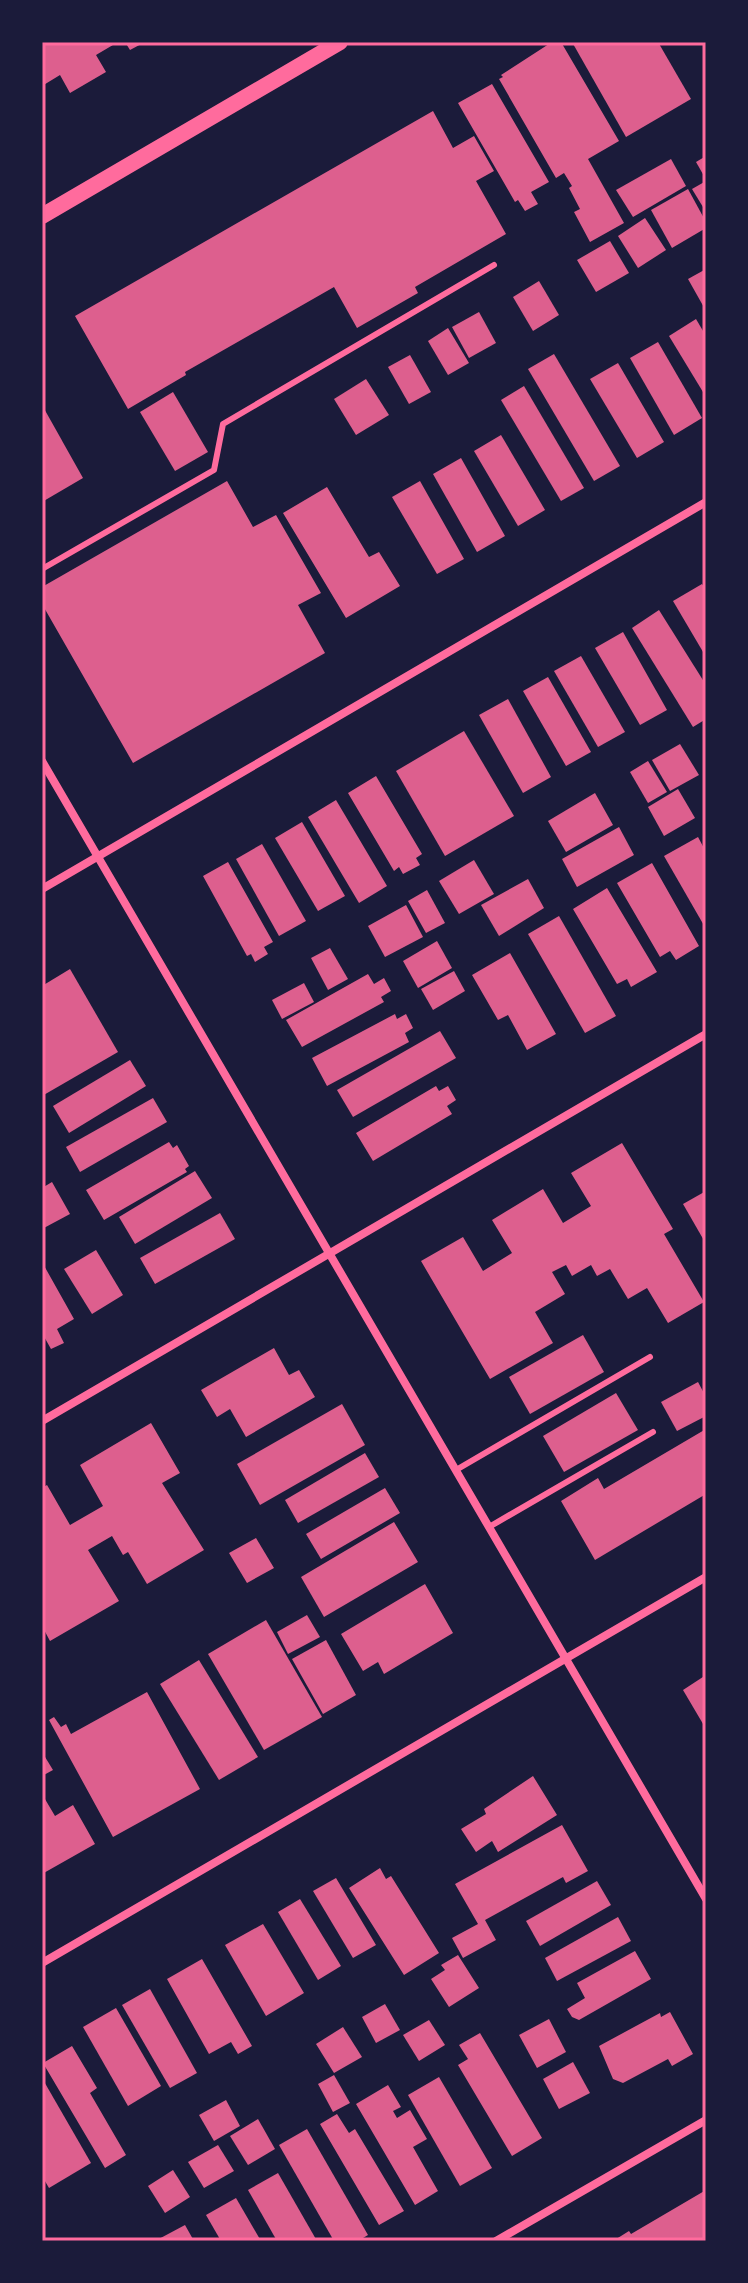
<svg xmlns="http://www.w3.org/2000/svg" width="748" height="2283" viewBox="0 0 748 2283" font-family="Inter,sans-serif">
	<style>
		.building { fill: #dd5f8e }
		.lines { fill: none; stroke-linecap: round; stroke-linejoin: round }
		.service { stroke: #ff6b9d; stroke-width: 6 }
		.minor { stroke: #ff6b9d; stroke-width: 8 }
		.secondary { stroke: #ff6b9d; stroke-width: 16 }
		.neatline { fill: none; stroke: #ff6b9d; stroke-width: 3 }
	</style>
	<rect width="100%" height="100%" fill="#1b1b3a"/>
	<!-- building -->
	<g class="building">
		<path d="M42,42H118L96,55L106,72L70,93L60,75L42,86Z"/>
		<path d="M125,42H145L130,50Z"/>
		<path d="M552,42H561L619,141L588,159L624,223L590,242L574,212L580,209L569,188L572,186L564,173L556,178L499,79L503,77L501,75Z"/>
		<path d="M572,42H658L691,99L626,137Z"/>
		<path d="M492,84L549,182L531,192L538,204L525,211L518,200L515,202L458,103Z"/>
		<path d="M433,111L453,148L474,136L494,171L476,181L506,234L415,287L418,293L357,328L334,287L185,372L186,375L128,409L75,316Z"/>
		<path d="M706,156V175L704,176L696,162Z"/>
		<path d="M671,159L686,186L633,217L616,190Z"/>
		<path d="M706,181V212L692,189Z"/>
		<path d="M688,189L706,222V228L672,248L651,210Z"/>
		<path d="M645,218L666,250L638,268L618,236Z"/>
		<path d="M610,241L629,273L596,292L577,260Z"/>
		<path d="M706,269V311L688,279Z"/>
		<path d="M539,281L559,315L533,331L513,297Z"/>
		<path d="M479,312L496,343L469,358L452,327Z"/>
		<path d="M696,319L706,336V397L669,336Z"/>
		<path d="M448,328L469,363L448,375L428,341Z"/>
		<path d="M658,342L702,418L674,435L630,358Z"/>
		<path d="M554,354L620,466L594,481L528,369Z"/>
		<path d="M410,355L431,392L409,404L388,367Z"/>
		<path d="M618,363L664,442L637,458L590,379Z"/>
		<path d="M366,379L389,415L356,435L334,399Z"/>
		<path d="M524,386L584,488L561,501L501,400Z"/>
		<path d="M173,392L208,452L175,471L140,412Z"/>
		<path d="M42,405L83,478L42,502Z"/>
		<path d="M501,435L545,510L518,526L474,451Z"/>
		<path d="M461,458L505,536L477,552L433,474Z"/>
		<path d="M227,481L253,527L276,515L321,593L298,605L325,653L133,763L42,604V587Z"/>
		<path d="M420,481L464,559L437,574L392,497Z"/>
		<path d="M327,487L369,557L379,552L400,586L346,618L283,513Z"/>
		<path d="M702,584L706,590V657L673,601Z"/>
		<path d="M659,610L706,685V719L693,727L632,628Z"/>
		<path d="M623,632L667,710L640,725L595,648Z"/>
		<path d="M581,656L625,732L598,747L554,671Z"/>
		<path d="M548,677L591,752L566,766L523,691Z"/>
		<path d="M508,699L551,777L523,793L479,715Z"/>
		<path d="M464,731L514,816L445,856L396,771Z"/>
		<path d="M680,744L699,775L670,791L652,760Z"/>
		<path d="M648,761L667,792L648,803L630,772Z"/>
		<path d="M376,776L422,854L416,858L420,865L403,874L399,867L394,871L348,793Z"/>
		<path d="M678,789L695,818L664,836L648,807Z"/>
		<path d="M595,793L613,825L566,852L548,821Z"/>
		<path d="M336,800L387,886L359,903L308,817Z"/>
		<path d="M302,822L345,896L318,911L275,838Z"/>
		<path d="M619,827L634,855L577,887L562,859Z"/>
		<path d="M698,837L706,852V929L664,856Z"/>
		<path d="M262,844L306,921L279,936L236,859Z"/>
		<path d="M474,860L494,894L459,914L439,881Z"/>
		<path d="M228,862L273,942L264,947L268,954L255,962L251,954L247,956L203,876Z"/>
		<path d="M652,863L699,946L676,960L670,951L660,957L617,883Z"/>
		<path d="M528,879L544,908L499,936L481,905Z"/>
		<path d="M607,888L657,972L631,987L627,979L617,984L573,909Z"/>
		<path d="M427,890L445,923L426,933L408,901Z"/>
		<path d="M406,905L423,937L385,957L368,926Z"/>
		<path d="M559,916L616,1016L585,1033L528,934Z"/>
		<path d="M437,941L452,968L418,988L403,961Z"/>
		<path d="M330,948L348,979L328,990L311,958Z"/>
		<path d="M510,953L556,1034L527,1050L508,1015L498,1020L472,975Z"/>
		<path d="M70,969L118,1052L42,1096V986Z"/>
		<path d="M454,971L465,991L433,1010L421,989Z"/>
		<path d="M368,974L374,984L384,978L391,991L381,997L384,1002L302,1047L286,1020Z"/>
		<path d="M304,983L314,1002L282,1019L272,1000Z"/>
		<path d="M395,1014L397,1019L406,1014L413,1028L405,1033L409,1042L327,1086L312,1058Z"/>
		<path d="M440,1031L456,1058L353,1117L337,1090Z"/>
		<path d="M130,1060L146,1086L69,1133L53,1106Z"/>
		<path d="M436,1086L439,1091L448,1086L456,1100L447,1106L452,1114L373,1161L356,1133Z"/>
		<path d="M153,1098L167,1122L80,1172L66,1147Z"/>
		<path d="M169,1142L173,1148L177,1145L189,1166L185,1169L187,1172L104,1220L86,1190Z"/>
		<path d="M622,1143L673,1229L664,1234L704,1302L668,1323L647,1288L628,1299L610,1269L597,1276L591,1265L572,1276L566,1265L552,1272L565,1294L535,1312L553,1343L490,1379L421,1261L463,1237L483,1271L512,1253L492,1220L543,1189L563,1223L591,1206L571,1173Z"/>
		<path d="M195,1171L212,1198L135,1244L119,1217Z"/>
		<path d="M52,1182L70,1214L42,1229V1188Z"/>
		<path d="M706,1191V1244L683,1204Z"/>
		<path d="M220,1213L235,1239L155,1284L140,1258Z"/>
		<path d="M96,1250L123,1295L92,1314L64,1269Z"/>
		<path d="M42,1262L74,1319L57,1329L64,1343L51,1349L42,1333Z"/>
		<path d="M583,1335L604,1372L530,1414L509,1377Z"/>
		<path d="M274,1348L289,1375L299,1370L315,1397L246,1437L230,1409L217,1417L201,1390Z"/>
		<path d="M698,1382L706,1397V1416L677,1431L661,1402Z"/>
		<path d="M616,1393L638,1430L564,1472L543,1436Z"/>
		<path d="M342,1404L365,1445L260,1505L237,1464Z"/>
		<path d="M151,1423L180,1473L162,1483L204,1550L147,1584L128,1552L123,1555L112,1536L88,1550L119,1601L50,1641L42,1626V1488L47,1485L70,1525L103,1506L80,1465Z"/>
		<path d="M706,1429V1494L595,1560L561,1501L598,1478L604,1489Z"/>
		<path d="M365,1453L379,1477L298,1523L285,1500Z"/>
		<path d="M385,1488L400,1513L321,1559L306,1534Z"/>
		<path d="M394,1522L418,1562L324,1617L301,1577Z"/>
		<path d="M256,1538L274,1568L247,1583L229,1553Z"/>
		<path d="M425,1584L453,1633L384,1674L378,1662L363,1671L341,1634Z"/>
		<path d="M307,1615L320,1637L288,1654L277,1632Z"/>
		<path d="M266,1620L322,1717L264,1750L208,1654Z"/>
		<path d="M326,1640L356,1695L323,1714L292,1659Z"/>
		<path d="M199,1660L258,1757L219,1780L160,1684Z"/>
		<path d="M706,1675V1729L683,1690Z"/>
		<path d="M147,1692L200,1789L113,1837L49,1720L54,1717L61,1727L66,1724L71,1734Z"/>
		<path d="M42,1752L53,1770L42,1776Z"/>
		<path d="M533,1776L557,1815L498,1852L492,1841L476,1852L461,1829L486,1814L484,1809Z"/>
		<path d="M42,1794L55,1816L73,1805L95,1844L42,1874Z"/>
		<path d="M562,1825L588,1871L566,1883L563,1877L485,1920L496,1940L463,1958L452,1938L478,1924L455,1884Z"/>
		<path d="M380,1868L386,1879L391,1876L439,1953L404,1975L349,1888Z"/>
		<path d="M336,1878L376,1945L353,1958L313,1891Z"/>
		<path d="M597,1881L611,1905L540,1946L526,1921Z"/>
		<path d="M300,1899L341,1966L318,1980L278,1912Z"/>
		<path d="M618,1917L631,1941L557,1981L545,1958Z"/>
		<path d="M263,1924L304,1993L266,2016L225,1945Z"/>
		<path d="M635,1951L651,1979L579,2020L572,2017L567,2009L585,1998L577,1983Z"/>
		<path d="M458,1955L479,1988L449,2007L431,1979L445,1970L441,1965Z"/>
		<path d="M202,1959L252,2046L238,2054L231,2042L209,2054L167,1979Z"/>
		<path d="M150,1989L197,2073L170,2088L122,2005Z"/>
		<path d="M385,2004L400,2030L376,2043L362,2017Z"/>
		<path d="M116,2008L161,2086L128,2106L83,2027Z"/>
		<path d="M670,2012L693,2054L672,2066L668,2059L623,2083L613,2079L599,2046L660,2013L661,2017Z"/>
		<path d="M549,2019L566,2052L537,2068L519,2035Z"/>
		<path d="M429,2020L445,2045L419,2061L403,2035Z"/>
		<path d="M343,2027L362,2057L334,2073L316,2044Z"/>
		<path d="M480,2033L542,2138L512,2156L458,2065L468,2059L459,2045Z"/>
		<path d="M72,2046L97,2088L90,2093L126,2155L105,2168L43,2063Z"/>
		<path d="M573,2062L590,2093L559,2109L543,2079Z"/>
		<path d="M334,2075L350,2103L333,2112L318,2084Z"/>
		<path d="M439,2077L492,2168L460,2186L408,2095Z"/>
		<path d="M42,2078L91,2163L49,2188L42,2176Z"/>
		<path d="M388,2085L401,2107L393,2111L397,2118L410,2110L427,2139L413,2147L438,2191L415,2205L356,2104Z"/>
		<path d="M226,2100L240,2126L214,2141L199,2115Z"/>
		<path d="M337,2114L349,2133L355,2129L404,2211L379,2225L320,2124Z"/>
		<path d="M258,2119L275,2149L248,2165L230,2136Z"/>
		<path d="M307,2129L368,2235L358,2241H334L279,2145Z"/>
		<path d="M218,2145L234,2171L204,2188L188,2162Z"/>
		<path d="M173,2170L190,2197L165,2213L148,2186Z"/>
		<path d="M278,2173L317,2241H277L248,2190Z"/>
		<path d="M706,2190V2241H613L629,2231L631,2234Z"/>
		<path d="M236,2198L261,2241H221L206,2215Z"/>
		<path d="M185,2225L194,2241H155Z"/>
	</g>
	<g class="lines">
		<!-- service -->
		<g class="service">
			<path d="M42,569L214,470L223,424L494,265"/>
			<path d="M456,1470L650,1357"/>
			<path d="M489,1527L653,1432"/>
		</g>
		<!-- minor -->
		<g class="minor">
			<path d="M42,761L706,1899"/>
			<path d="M42,889L706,502"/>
			<path d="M42,1421L706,1034"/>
			<path d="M42,1963L706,1577"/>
			<path d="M496,2241L706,2120"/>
		</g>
		<!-- secondary -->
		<path class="secondary" d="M42,216L340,42"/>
	</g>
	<!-- border -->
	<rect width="748" height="2283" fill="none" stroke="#1b1b3a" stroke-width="88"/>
	<rect x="44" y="44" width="660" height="2195" class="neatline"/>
</svg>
